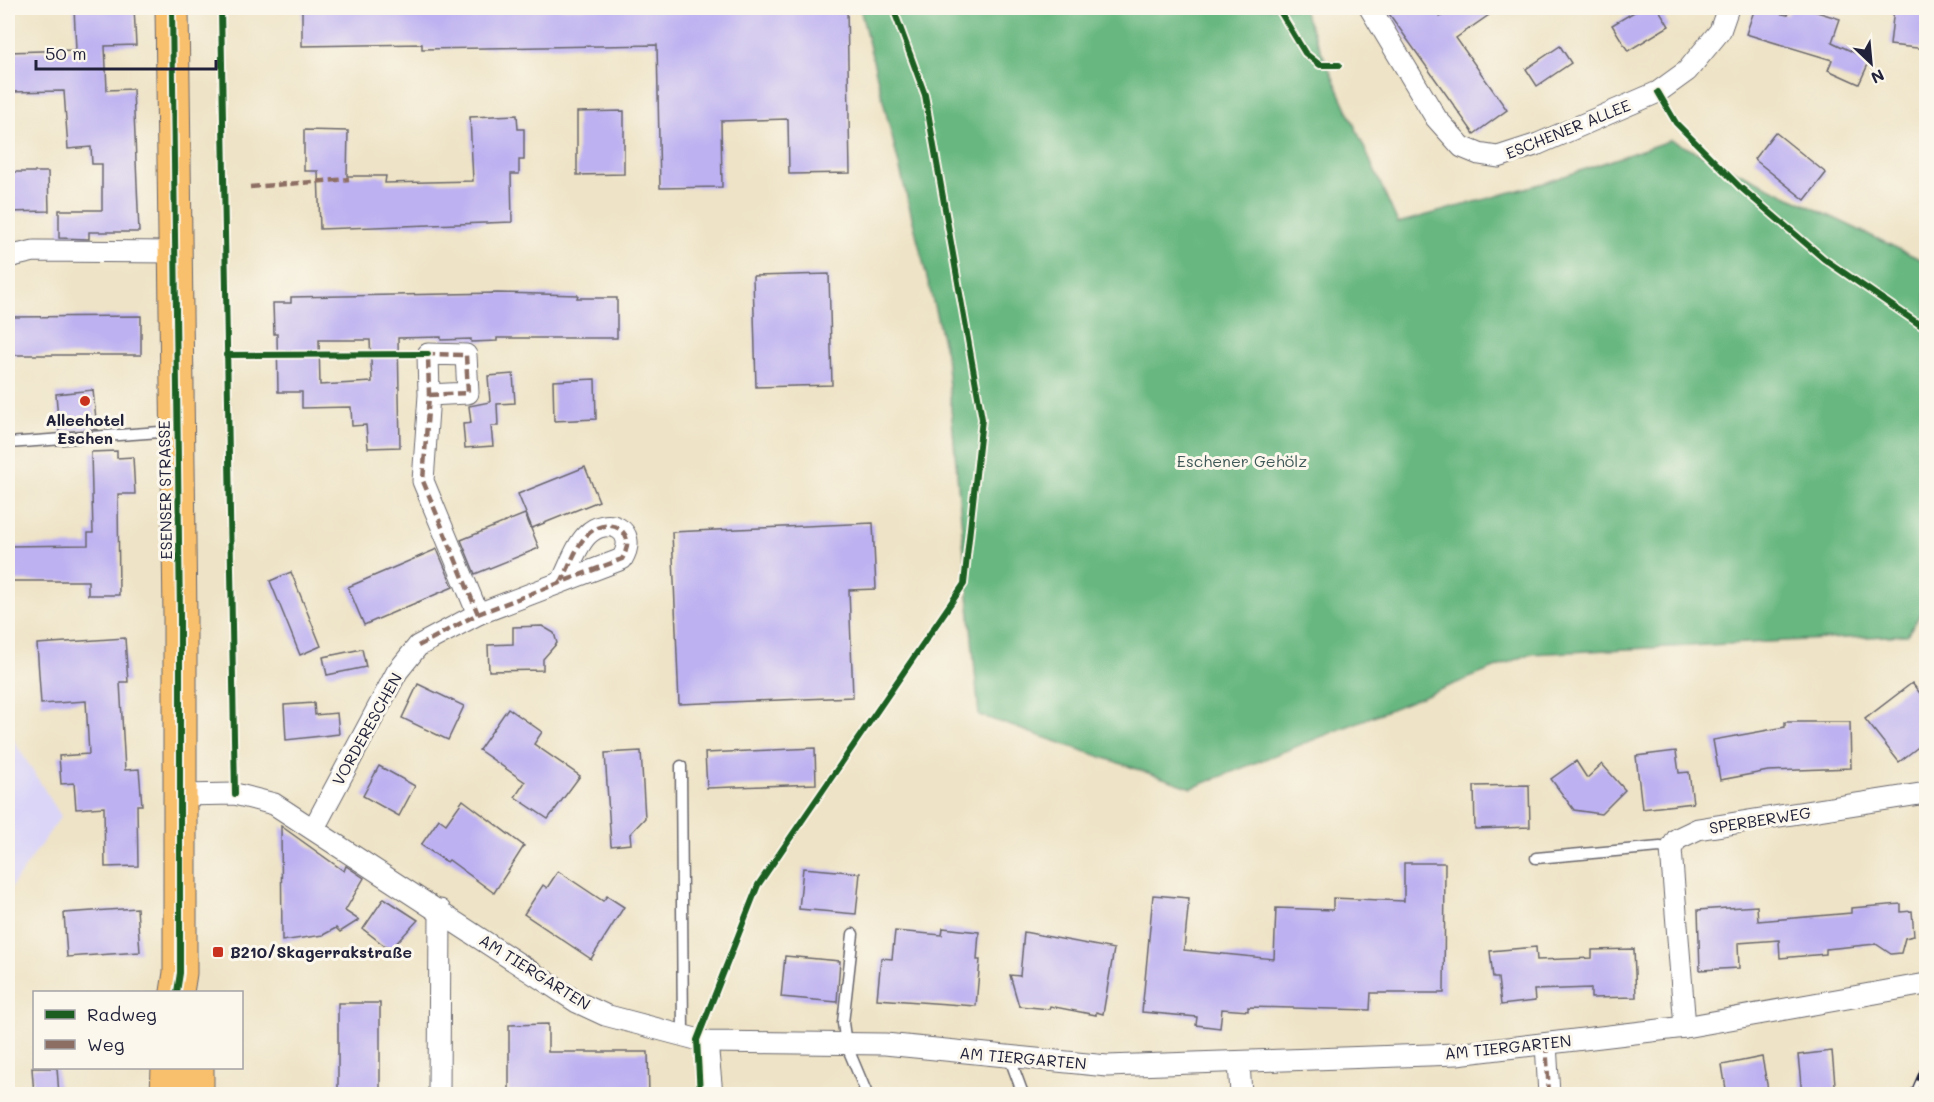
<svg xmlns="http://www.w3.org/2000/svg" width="1934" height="1102" viewBox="0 0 1934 1102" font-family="Mali,sans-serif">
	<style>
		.built { fill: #dbd6f7 }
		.forest { fill: #68b780; stroke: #456c5e; stroke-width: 1.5 }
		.building { fill: #bdb1f1; fill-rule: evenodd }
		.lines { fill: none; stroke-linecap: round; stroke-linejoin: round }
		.service-casing { stroke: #69666c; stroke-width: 13 }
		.minor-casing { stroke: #69666c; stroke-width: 23 }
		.primary-casing { stroke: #69666c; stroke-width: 35 }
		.service { stroke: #fff; stroke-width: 10 }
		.minor { stroke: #fff; stroke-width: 21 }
		.primary { stroke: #f8bf6c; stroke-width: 33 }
		.rail-casing { stroke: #22223b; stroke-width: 7 }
		.rail { stroke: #fbf7ec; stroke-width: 4.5; stroke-dasharray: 14; stroke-linecap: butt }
		.quiet { stroke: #8d6e63; stroke-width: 4.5; stroke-dasharray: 9 4.5; stroke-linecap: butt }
		.cycleway-casing { stroke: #fbf7ec; stroke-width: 10 }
		.cycleway { stroke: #1b5e20; stroke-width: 6 }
		.poi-dot { fill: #c8321e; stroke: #fbf7ec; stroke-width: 2 }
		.labels { text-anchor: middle; stroke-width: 6; stroke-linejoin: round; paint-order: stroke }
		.street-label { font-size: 16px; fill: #22223b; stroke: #fbf7ec }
		.poi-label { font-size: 16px; font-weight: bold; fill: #22223b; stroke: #fbf7ec }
		.park-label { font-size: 16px; fill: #3e5857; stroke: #fbf7ec }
	</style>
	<rect width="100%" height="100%" fill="#fbf7ec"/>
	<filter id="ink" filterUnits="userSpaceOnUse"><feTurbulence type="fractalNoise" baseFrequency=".0167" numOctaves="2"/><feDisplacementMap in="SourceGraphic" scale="12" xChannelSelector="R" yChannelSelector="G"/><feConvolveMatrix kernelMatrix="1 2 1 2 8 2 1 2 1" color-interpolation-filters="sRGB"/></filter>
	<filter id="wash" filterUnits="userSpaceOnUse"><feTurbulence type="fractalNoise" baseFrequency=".008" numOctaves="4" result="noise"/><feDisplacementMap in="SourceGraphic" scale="24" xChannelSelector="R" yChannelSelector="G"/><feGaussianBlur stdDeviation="1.35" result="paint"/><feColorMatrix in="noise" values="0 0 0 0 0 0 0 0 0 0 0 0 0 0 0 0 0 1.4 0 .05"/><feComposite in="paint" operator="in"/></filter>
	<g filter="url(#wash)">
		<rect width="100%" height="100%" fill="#eee3c6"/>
		<!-- built -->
		<path class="built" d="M8,731L61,816L8,892Z"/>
		<!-- forest -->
		<path class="forest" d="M860,8H1302L1398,223L1544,183L1671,140L1926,262V605L1907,635L1530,654L1192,788L979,715L946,354Z"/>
		<g id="blocks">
			<!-- building -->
			<g class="building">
				<path d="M74,8H134L136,45L105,46L107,90L133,89L139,232H89V239L59,238V210H102V164H92L91,147L68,149L64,91L8,92V52L76,50Z"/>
				<path d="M302,8H847L850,173L789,174L788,119L721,121L722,187L660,188L657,45L422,49V44L302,46Z"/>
				<path d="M1385,8H1434L1440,17L1453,8H1499L1456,38L1507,110L1474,134Z"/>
				<path d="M1641,8H1658L1669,26L1628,51L1612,25Z"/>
				<path d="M1755,8L1788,15L1790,8H1804L1840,19L1832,42L1870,60L1859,84L1828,70L1832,60L1746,34Z"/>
				<path d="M1894,8H1926V49L1890,45Z"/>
				<path d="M1560,46L1571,63L1537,86L1526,69Z"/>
				<path d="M624,111V174L577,175V112Z"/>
				<path d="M517,115L518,129H524V160H519V174H511L512,222L320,229L318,171H304V130L348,131L347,176H386L385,183L473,181L470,117Z"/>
				<path d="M1775,132L1826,173L1805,200L1754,159Z"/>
				<path d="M8,172H48L49,211L8,212Z"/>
				<path d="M829,274L832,385L756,387L753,276Z"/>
				<path d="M498,293L578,295L577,298H617V338H497V341L471,342V339L441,340V337L398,338L400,447L368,448L366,425L352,426L351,407L302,408V392H278L277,334H274L273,303H291V297ZM319,340H370L372,382L320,385Z"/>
				<path d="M141,316V355H8V317Z"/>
				<path d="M513,374L515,403L497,404L498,426H491L493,446L465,448L463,424L471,423L469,406L490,402L488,376Z"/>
				<path d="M595,379L596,419L554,421L553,381Z"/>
				<path d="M93,390L97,429L59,432L56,394Z"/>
				<path d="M117,451V458L133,457L135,494H118L119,595H88V581H8V546L88,545V533H93L91,452Z"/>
				<path d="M585,467L599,501L532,528L518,494Z"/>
				<path d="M525,514L539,548L475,574L461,540Z"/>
				<path d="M873,523L876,589L849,590L853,697L679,704L672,532Z"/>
				<path d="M437,549L453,587L364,625L348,587Z"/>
				<path d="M291,572L321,646L300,655L270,581Z"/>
				<path d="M542,626L554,633L557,643L543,659V670L489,671L488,645L513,644V627Z"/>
				<path d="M125,638L128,682H120L125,770L139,769L142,805H137L138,866L105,867L104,807L76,809L74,783L61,784L59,756L89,754L86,701L41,704L37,644Z"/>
				<path d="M362,649L366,667L327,675L323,657Z"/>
				<path d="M1912,683L1926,701V741L1899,762L1865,719Z"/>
				<path d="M418,684L464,706L448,740L402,718Z"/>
				<path d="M314,703L315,715L337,713L339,734L286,740L284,705Z"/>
				<path d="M508,708L542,732L534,744L580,776L548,819L515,797L525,782L479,750Z"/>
				<path d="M1785,722H1850L1851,768L1768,771L1720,780L1713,740L1785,727Z"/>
				<path d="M815,748L816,784L707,788L705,753Z"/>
				<path d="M641,751L645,818L630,834L631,844L611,846L605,753Z"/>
				<path d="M1676,751L1679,773L1689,772L1693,803L1642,809L1636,756Z"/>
				<path d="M1576,761L1587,778L1602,764L1625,790L1601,814L1574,810L1551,779Z"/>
				<path d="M379,766L415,786L399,816L363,796Z"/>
				<path d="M1529,785L1530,827L1475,829L1474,786Z"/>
				<path d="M463,800L524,846L494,893L449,860L447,862L421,845L439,819L446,824Z"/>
				<path d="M281,826L344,871L346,866L364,878L345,911L359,920L340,932L336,928L323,935L282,941Z"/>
				<path d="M1404,863H1445L1444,993H1371L1370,1010L1248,1007V1011L1222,1009L1220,1028L1196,1025L1197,1017L1142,1012L1153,895L1189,898L1184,950L1274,959L1276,908L1333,910V898L1404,901Z"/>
				<path d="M803,868L860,873L856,914L799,909Z"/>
				<path d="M558,871L603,901L607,896L624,907L591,959L524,914L543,885L547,888Z"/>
				<path d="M384,898L418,920L390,950L363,929Z"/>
				<path d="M1901,904V912L1912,911L1914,936L1905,938L1901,953L1891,954L1876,944L1826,949V954L1780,958L1779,940L1738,943L1739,968L1700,970L1698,910L1757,906L1758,921L1851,913V908Z"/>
				<path d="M137,908L140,952L67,957L64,913Z"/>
				<path d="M943,928L979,932L977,960H980L976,1006L877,999L881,958L892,959L895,931L942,935Z"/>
				<path d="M1024,932L1114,949L1103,1014L1096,1012V1015L1050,1006L1049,1009L1019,1006L1010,975L1020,976Z"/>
				<path d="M1536,947L1537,960L1592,958V950L1634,949L1636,997L1591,998V988L1534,990L1535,1001L1501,1005L1498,978H1493L1490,951Z"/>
				<path d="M785,956L840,961L837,1002L781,997Z"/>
				<rect x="338" y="1003" width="42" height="87"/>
				<path d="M548,1024V1052H648L649,1095L509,1091V1025Z"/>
				<path d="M1832,1051L1836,1095H1802L1798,1055Z"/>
				<path d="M1762,1057L1769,1095H1727L1722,1065Z"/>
				<path d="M32,1068H57L59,1095H34Z"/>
			</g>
		</g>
	</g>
	<g filter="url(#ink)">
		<use href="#blocks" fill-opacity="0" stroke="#69666c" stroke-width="1.5"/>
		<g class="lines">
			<!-- service casing -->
			<g class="service-casing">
				<g id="service">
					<path d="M8,443L174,431"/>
					<path d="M681,766L683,1036"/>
					<path d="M1536,858L1660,847L1671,849"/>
					<path d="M853,934L843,1023L846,1044L867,1094"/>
					<path d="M1009,1056L1023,1094"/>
				</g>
			</g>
			<!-- minor casing -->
			<g class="minor-casing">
				<g id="minor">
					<path d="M1370,8L1436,118L1462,147L1479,154L1498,157L1538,144L1658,92L1687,71L1720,31L1728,8"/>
					<path d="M8,257L34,251L176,252"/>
					<path d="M429,395L468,393L466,355L428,354L429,395L423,481L478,614"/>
					<path d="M181,795L235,794L274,804L577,1002L605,1015L707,1042L885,1044L1107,1066L1457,1054L1685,1027L1926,984"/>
					<path d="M314,828L397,672L418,646L478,614L622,559C640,529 606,515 587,535C576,546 569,568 562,581"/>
					<path d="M1685,1027L1671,849L1677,839L1698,829L1926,793"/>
					<path d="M707,1042L712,1094"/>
					<path d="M1546,1044L1549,1094"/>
					<path d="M1239,1063L1241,1094"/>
					<path d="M439,1094L440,910"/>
				</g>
			</g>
			<!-- primary casing -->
			<g class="primary-casing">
				<g id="primary">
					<path d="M172,8L180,616V973L177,992"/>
					<path d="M167,1094L168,1068"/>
					<path d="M197,1094V1068"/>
				</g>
			</g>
			<!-- service -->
			<use href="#service" class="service"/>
			<!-- minor -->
			<use href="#minor" class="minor"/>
			<!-- primary -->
			<use href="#primary" class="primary"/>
			<!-- rail casing -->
			<g class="rail-casing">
				<path id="rail" d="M1913,1094L1926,1064"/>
			</g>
			<!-- rail -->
			<use href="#rail" class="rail"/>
			<!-- quiet -->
			<g class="quiet">
				<path d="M250,187L349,179"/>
				<path d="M429,395L468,393L466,355L428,354L429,395L423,481L478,614"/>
				<path d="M418,646L478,614L622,559C640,529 606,515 587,535C576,546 569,568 562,581"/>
				<path d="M1546,1044L1549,1094"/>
			</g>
			<!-- cycleway casing -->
			<g class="cycleway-casing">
				<g id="cycleway">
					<path d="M172,8L180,616V973L177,992"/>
					<path d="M221,8L235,794"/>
					<path d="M1278,8L1305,53L1320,65H1339"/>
					<path d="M1658,92L1676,123L1740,187L1824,259L1926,329"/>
					<path d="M226,355L428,354"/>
					<path d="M700,1094L697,1040L758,885L964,584L982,419L925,95L893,8"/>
				</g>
			</g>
			<!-- cycleway -->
			<use href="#cycleway" class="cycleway"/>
		</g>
	</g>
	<!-- markers -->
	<g class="poi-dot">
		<circle cx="85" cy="401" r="6"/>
		<rect x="212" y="946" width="12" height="12" rx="3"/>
	</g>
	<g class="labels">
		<!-- street labels -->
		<g class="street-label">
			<text transform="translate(1568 129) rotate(-22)" y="6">ESCHENER ALLEE</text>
			<text transform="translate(165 490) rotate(-91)" y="6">ESENSER STRASSE</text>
			<text transform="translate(367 729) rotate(-61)" y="6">VORDERESCHEN</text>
			<text transform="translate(1760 820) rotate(-9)" y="6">SPERBERWEG</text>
			<text transform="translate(535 972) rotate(32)" y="6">AM TIERGARTEN</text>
			<text transform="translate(1508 1047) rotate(-6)" y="6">AM TIERGARTEN</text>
			<text transform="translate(1023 1058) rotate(5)" y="6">AM TIERGARTEN</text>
		</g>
		<!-- poi labels -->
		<g class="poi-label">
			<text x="85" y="426">Alleehotel<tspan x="85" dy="18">Eschen</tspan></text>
			<text x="230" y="958" text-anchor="start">B210/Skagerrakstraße</text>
		</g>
		<!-- park labels -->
		<g class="park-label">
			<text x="1242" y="467">Eschener Gehölz</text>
		</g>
	</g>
	<!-- margin -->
	<rect width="1934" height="1102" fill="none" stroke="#fbf7ec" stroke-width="30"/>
	<!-- legend -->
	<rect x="33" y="991" width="210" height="78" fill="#fbf7ec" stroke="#a4a2a5" stroke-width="1.5"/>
	<rect x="45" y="1010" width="30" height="9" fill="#1b5e20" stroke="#a4a2a5" stroke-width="1.5"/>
	<text x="87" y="1021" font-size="18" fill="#22223b">Radweg</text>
	<rect x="45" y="1040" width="30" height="9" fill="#8d6e63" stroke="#a4a2a5" stroke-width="1.5"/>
	<text x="87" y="1051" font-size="18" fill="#22223b">Weg</text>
	<!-- north arrow -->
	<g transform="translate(1871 63) rotate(154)" stroke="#fbf7ec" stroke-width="4.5" paint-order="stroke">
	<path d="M0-4.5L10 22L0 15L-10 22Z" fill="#22223b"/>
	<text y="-9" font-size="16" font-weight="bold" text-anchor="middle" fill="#22223b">N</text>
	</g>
	<!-- scale -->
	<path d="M36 60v9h180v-9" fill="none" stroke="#22223b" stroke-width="3"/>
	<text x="45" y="60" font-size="18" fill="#22223b" stroke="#fbf7ec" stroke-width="4.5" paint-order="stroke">50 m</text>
</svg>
